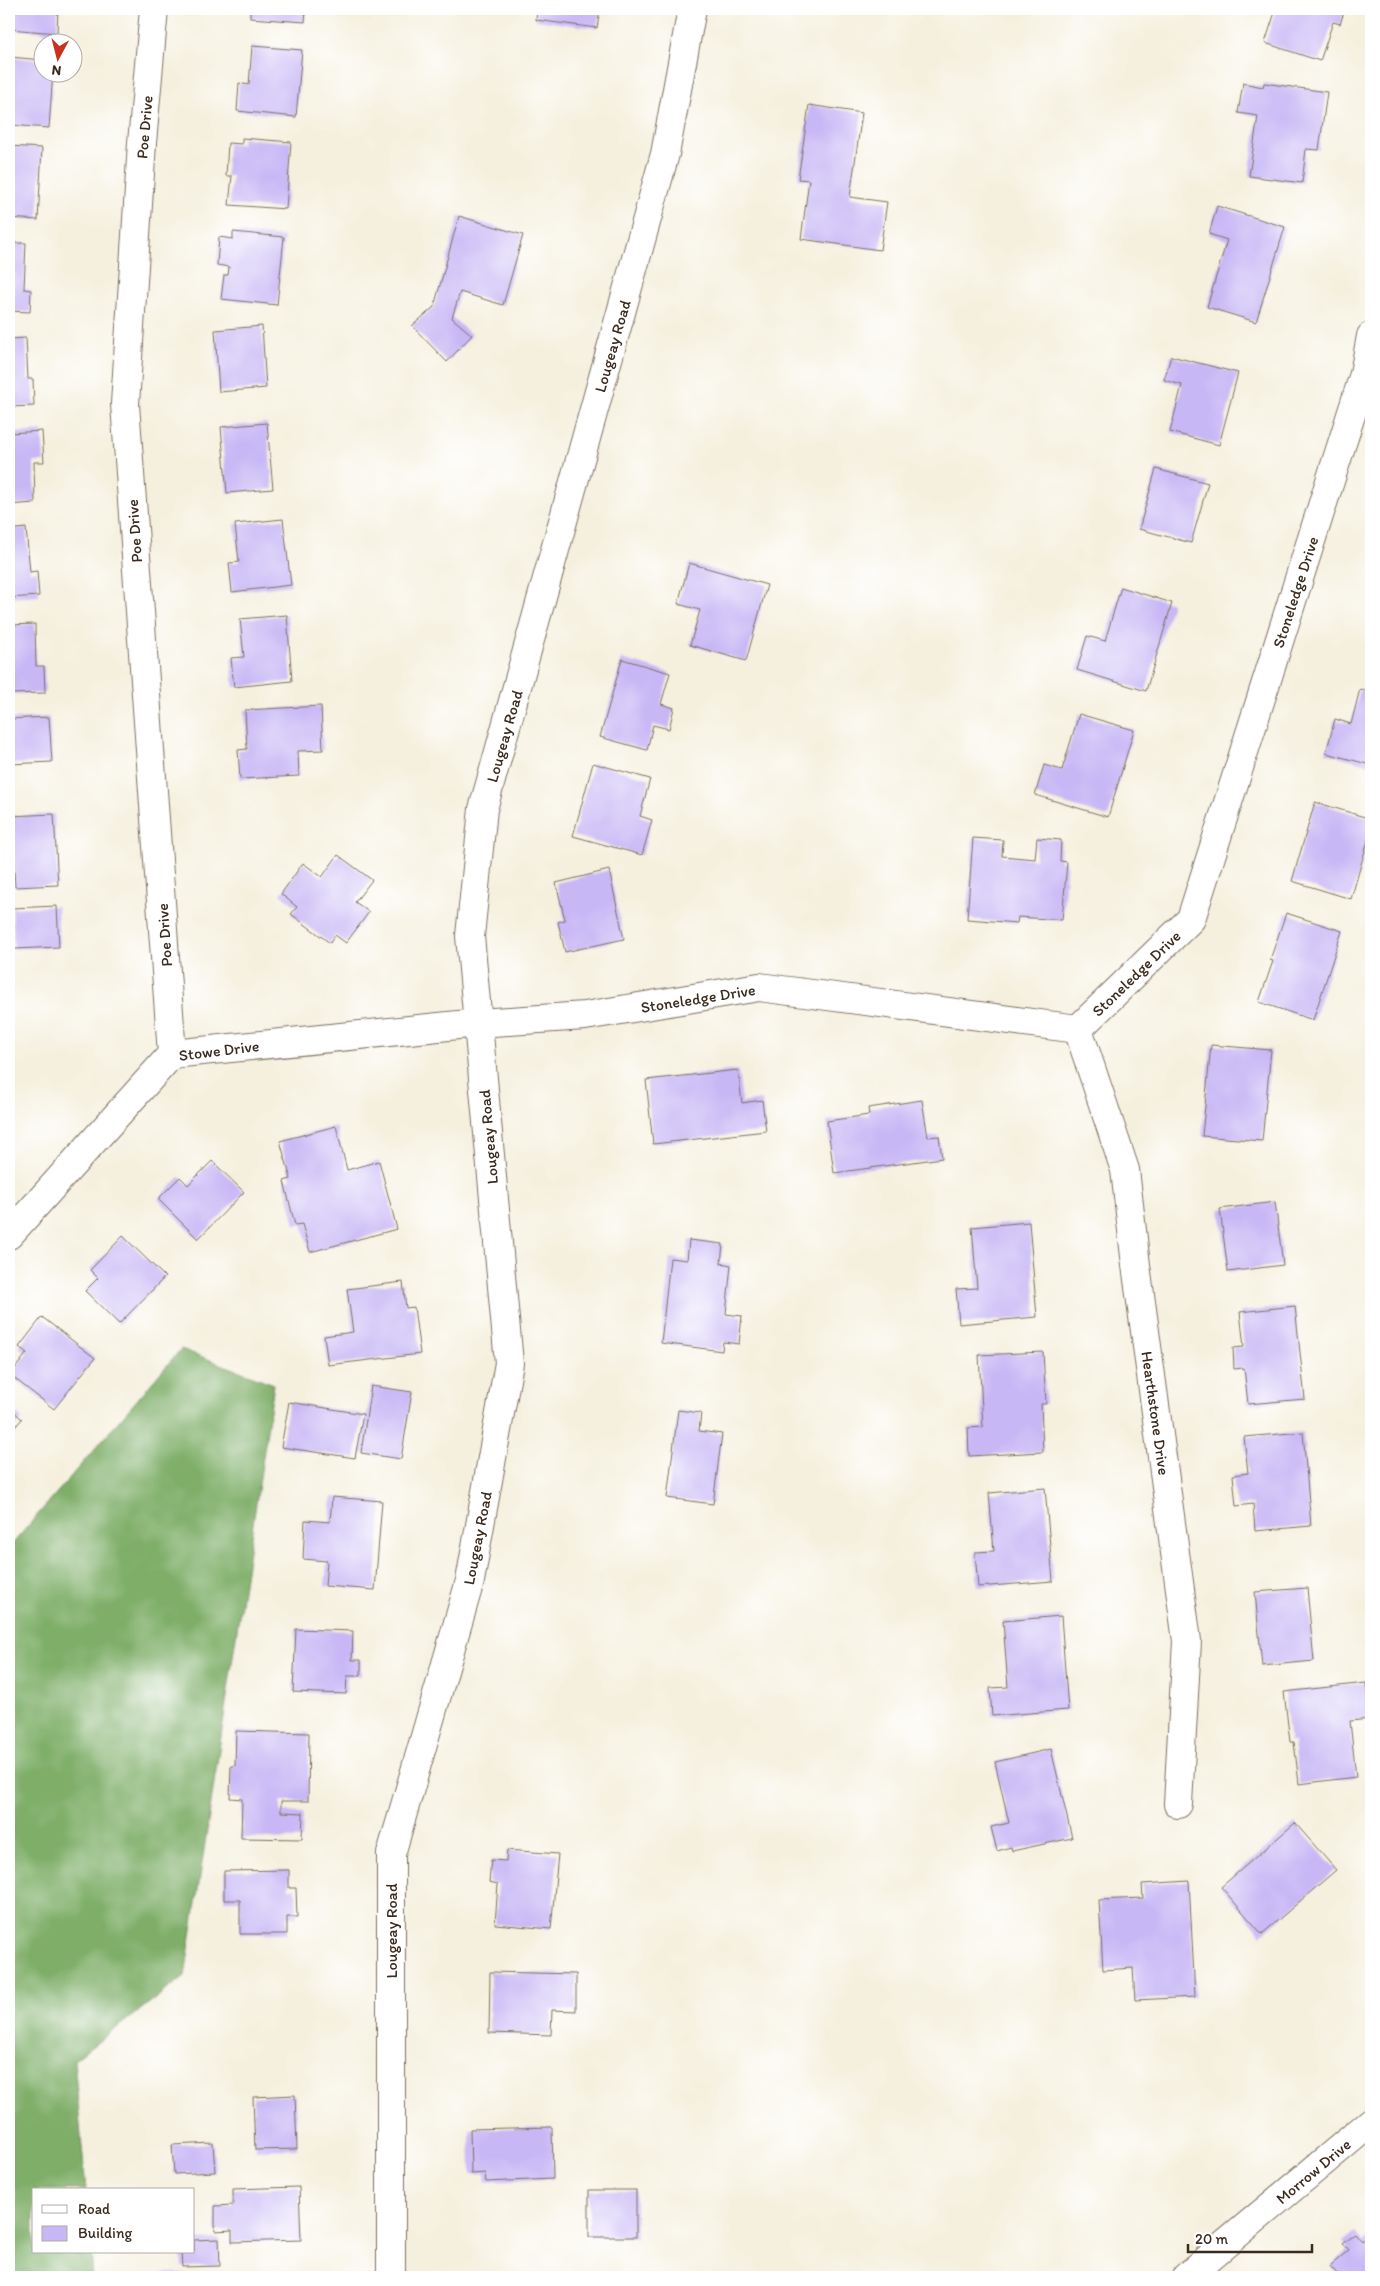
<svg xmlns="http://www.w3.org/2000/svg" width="1380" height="2286" viewBox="0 0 1380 2286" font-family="Itim,sans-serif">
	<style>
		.forest { fill: #7eae68; stroke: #5c6c43 }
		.building { fill: #c7b7f5 }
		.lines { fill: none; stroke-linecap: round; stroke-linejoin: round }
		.minor-casing { stroke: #7c6f61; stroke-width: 30 }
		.tertiary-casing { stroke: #7c6f61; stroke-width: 30 }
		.minor { stroke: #fff; stroke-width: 28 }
		.tertiary { stroke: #fff; stroke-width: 28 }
		.labels { text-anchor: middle; stroke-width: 4.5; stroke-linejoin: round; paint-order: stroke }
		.street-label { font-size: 16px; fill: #3b2a1e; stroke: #fff }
	</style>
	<rect width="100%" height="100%" fill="#fff"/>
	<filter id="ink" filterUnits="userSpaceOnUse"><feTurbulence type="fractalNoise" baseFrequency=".02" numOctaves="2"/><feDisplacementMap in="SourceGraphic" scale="10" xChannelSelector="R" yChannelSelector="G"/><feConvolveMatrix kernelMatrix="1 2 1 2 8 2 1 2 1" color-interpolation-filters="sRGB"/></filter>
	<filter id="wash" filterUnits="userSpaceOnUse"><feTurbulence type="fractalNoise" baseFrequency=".0096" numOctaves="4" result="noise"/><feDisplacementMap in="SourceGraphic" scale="20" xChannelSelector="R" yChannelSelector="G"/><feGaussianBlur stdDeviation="1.12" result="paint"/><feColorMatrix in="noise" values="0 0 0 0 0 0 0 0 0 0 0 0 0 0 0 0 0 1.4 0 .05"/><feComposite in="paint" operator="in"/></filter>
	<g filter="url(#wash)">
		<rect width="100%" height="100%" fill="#f5f0de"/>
		<!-- forest -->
		<path class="forest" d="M181,1349L274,1384L185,1976L74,2060L86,2190H34V2252H91L93,2277H9V1548Z"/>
		<g id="blocks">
			<!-- building -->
			<g class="building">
				<path d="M9,9H58L57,33L9,29Z"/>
				<path d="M250,9H306L305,22L250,18Z"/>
				<path d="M537,9H600L597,28L536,20Z"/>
				<path d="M1276,9H1345L1340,24L1333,22L1320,61L1265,43Z"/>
				<path d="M252,46L302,50L296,117L237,111L239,83L249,85Z"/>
				<path d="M10,57L42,60V72H53L49,128L9,125Z"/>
				<path d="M1243,83L1263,87L1264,83L1327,92L1319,150L1306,149L1302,183L1249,176L1258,116L1238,113Z"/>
				<path d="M809,105L862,113L850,197L887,202L880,250L801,239L809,180L798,179Z"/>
				<path d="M242,138L291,142L286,209L229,205L232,176H226L228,143L242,144Z"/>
				<path d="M9,146L42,148L38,220L9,218Z"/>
				<path d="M1217,206L1285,227L1256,322L1207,307L1227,240L1209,234Z"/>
				<path d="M459,216L523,235L503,305L460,292L452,318L472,335L447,362L412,326L434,307Z"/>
				<path d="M233,232L284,237L277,305L221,299L224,275H228L229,267L217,265L219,237L233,239Z"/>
				<path d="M9,243H26L24,289L31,290L30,312L9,311Z"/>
				<path d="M262,326L266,388L219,392L215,330Z"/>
				<path d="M26,338L28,379H33L34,406L9,407V339Z"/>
				<path d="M1171,356L1238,373L1219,445L1170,432L1182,385L1164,380Z"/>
				<path d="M267,423L273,489L227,493L221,427Z"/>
				<path d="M42,431L44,462H34L35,503L9,505V433Z"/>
				<path d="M1156,469L1208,483L1191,543L1139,529Z"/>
				<path d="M283,519L291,585L232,592L229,563L239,562L235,524Z"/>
				<path d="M26,528L30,572L37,571L39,596L9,598V530Z"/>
				<path d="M689,563L767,585L746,661L690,645L700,610L678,604Z"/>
				<path d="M1121,587L1172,603L1146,691L1077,670L1087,636L1105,641Z"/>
				<path d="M287,615L292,681L234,687L231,658L244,657L240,619Z"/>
				<path d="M35,624L36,666H44L45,693L9,694V625Z"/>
				<path d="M622,659L670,673L661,704L674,708L669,729L653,725L647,750L600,737Z"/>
				<path d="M1360,689L1371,692V765L1326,753L1335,719L1351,724Z"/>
				<path d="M321,706L323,750L298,751L299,776L240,779L238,750L247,749L245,710Z"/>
				<path d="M1079,714L1134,730L1108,817L1035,795L1044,765L1062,770Z"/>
				<path d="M49,717L52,762L10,764L9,719Z"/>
				<path d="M593,763L650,779L640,816L652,820L642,855L573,836Z"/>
				<path d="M1315,802L1371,819V830L1351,899L1292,881Z"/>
				<path d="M54,814L58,885L15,887L13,851H9V816Z"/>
				<path d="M973,838L1003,840L1002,856L1035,859L1037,838L1061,840L1060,861L1067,862L1062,920L1018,917L1017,923L967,919Z"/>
				<path d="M338,855L372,880L355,902L369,912L346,943L335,935L330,943L291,914L297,907L281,894L303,863L322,877Z"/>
				<path d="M609,870L624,939L565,952L558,922L565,920L556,883Z"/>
				<path d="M57,906L59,947L14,949L12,908Z"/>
				<path d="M1286,913L1342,931L1313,1020L1259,1002L1273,961L1270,960Z"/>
				<path d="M1211,1045L1271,1050L1262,1141L1202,1136Z"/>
				<path d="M738,1070L742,1103L762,1100L766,1131L653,1144L646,1080Z"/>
				<path d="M922,1100L928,1137L939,1136L942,1158L834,1173L827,1121L869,1115L868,1108Z"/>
				<path d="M336,1126L347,1170L379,1161L397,1229L310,1252L302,1224L295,1225L284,1181L291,1179L280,1141Z"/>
				<path d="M212,1161L244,1192L198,1239L158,1199L180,1177L188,1185Z"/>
				<path d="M1275,1202L1283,1265L1228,1272L1220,1209Z"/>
				<path d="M1029,1222L1037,1317L959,1324L956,1289L977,1288L972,1227Z"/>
				<path d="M123,1236L165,1277L119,1324L85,1291L98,1278L90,1270Z"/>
				<path d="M689,1240L723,1244L721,1263L731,1265L726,1314L742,1316L739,1344L723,1342L722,1351L661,1343L670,1258L687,1260Z"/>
				<path d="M403,1282L406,1308L414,1307L420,1354L328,1365L324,1336L353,1332L347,1289Z"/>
				<path d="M1295,1306L1305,1399L1248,1404L1244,1368L1234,1369L1233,1348L1244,1347L1240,1312Z"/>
				<path d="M42,1317L95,1358L54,1409L10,1375L27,1353L19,1347Z"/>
				<path d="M1043,1352L1046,1404H1041L1043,1452L969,1456L968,1428L983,1427L979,1355Z"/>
				<path d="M371,1386L412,1392L401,1459L361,1453Z"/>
				<path d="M289,1402L363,1414L355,1458L281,1447Z"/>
				<path d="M9,1407L22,1419L9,1434Z"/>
				<path d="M678,1410L701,1413L699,1431L722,1434L713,1504L667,1498Z"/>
				<path d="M1303,1432L1311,1526L1255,1531L1253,1504L1236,1506L1233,1475L1248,1473L1244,1437Z"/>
				<path d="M1045,1488L1053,1581L978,1587L975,1552L994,1551L989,1493Z"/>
				<path d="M332,1497L382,1501L375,1590L325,1586L327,1561L303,1559L305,1520L330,1522Z"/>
				<path d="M1307,1588L1314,1661L1262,1666L1255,1592Z"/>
				<path d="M1061,1616L1068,1710L992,1716L990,1688L1008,1687L1003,1621Z"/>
				<path d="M296,1629L353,1631L352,1660H361V1676H347L346,1694L293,1692Z"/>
				<path d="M1366,1683L1370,1719L1350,1721L1356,1777L1299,1784L1294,1742H1290L1284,1692Z"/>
				<path d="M236,1731L309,1733L308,1801H281V1812L303,1813L302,1839L241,1838L242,1799L230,1798L231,1766H235Z"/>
				<path d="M1051,1749L1072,1838L1012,1851L1011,1847L997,1851L991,1827L1009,1823L995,1762Z"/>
				<path d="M1295,1823L1336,1870L1262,1934L1221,1887Z"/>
				<path d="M507,1850L558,1854L551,1929L495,1924L498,1884L489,1882L491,1860L506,1861Z"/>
				<path d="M289,1870V1888H296L297,1917H287V1934H240V1900H224V1871Z"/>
				<path d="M1189,1881L1195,1997L1135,2000L1133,1968L1103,1970L1099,1900L1143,1898L1142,1884Z"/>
				<path d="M490,1972L576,1974V2011L552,2010L551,2035L489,2033Z"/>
				<path d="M295,2095L297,2149L255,2150L253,2097Z"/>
				<path d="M552,2127L553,2179L486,2182L485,2173L471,2174L470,2129Z"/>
				<path d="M213,2143L215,2172L174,2174L172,2145Z"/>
				<path d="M299,2187L301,2240L232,2242V2230L215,2231V2206L233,2205V2189Z"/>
				<rect x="589" y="2190" width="47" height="47"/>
				<path d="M1355,2233L1362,2241L1371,2233V2277H1340L1330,2266L1349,2250L1343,2243Z"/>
				<path d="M219,2239L220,2266L182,2267L181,2252H194V2240Z"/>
				<path d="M185,2273V2277H142V2274Z"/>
			</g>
		</g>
	</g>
	<g filter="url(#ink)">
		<use href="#blocks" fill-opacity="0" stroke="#7c6f61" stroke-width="1"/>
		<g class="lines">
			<!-- minor casing -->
			<g class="minor-casing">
				<g id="minor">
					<path d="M154,9L142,143L125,404L172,1054"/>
					<path d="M1078,1029L1125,1170L1136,1265L1187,1641L1178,1804"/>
					<path d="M1078,1029L1191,919L1364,374L1371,336"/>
					<path d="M9,1235L172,1054L478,1023L585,1016L759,987L1078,1029"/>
					<path d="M1186,2277L1371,2122"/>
				</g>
			</g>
			<!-- tertiary casing -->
			<g class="tertiary-casing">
				<path id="tertiary" d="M391,2277V1854L470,1581L509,1363L470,936L483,809L665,154L692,9"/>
			</g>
			<!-- minor -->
			<use href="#minor" class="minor"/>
			<!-- tertiary -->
			<use href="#tertiary" class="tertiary"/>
		</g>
	</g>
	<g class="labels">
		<!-- street labels -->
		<g class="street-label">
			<text transform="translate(144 127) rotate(-85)" y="6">Poe Drive</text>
			<text transform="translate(612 346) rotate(-74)" y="6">Lougeay Road</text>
			<text transform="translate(134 531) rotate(-94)" y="6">Poe Drive</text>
			<text transform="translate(1295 592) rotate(-72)" y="6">Stoneledge Drive</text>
			<text transform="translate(504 736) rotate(-74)" y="6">Lougeay Road</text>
			<text transform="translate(164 935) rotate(-94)" y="6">Poe Drive</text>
			<text transform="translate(1136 973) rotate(-44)" y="6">Stoneledge Drive</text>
			<text transform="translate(698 998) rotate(-9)" y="6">Stoneledge Drive</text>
			<text transform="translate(219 1050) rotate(-7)" y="6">Stowe Drive</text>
			<text transform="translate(488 1137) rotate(-95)" y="6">Lougeay Road</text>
			<text transform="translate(1156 1413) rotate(82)" y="6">Hearthstone Drive</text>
			<text transform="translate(477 1538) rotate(-79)" y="6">Lougeay Road</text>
			<text transform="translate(391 1931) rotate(-90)" y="6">Lougeay Road</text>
			<text transform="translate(1313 2171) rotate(-40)" y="6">Morrow Drive</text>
		</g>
	</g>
	<!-- margin -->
	<rect width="1380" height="2286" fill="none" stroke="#fff" stroke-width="30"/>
	<!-- legend -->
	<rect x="32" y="2188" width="162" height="65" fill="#ffffff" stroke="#b1aaa5"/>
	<rect x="42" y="2205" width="25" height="8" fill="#ffffff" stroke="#b1aaa5"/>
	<text x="78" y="2214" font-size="15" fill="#3b2a1e">Road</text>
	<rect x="42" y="2226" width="25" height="15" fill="#c7b7f5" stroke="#b1aaa5"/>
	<text x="78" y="2238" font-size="15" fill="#3b2a1e">Building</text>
	<!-- north arrow -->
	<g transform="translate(58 58) rotate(187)"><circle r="24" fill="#ffffff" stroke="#b1aaa5"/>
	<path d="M0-4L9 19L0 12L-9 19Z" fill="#c8321e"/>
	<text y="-8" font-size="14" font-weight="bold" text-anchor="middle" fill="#3b2a1e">N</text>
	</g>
	<!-- scale -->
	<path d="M1188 2244v8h124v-8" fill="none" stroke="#3b2a1e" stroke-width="2.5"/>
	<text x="1195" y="2244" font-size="15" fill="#3b2a1e" stroke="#ffffff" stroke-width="4" paint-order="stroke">20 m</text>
</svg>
